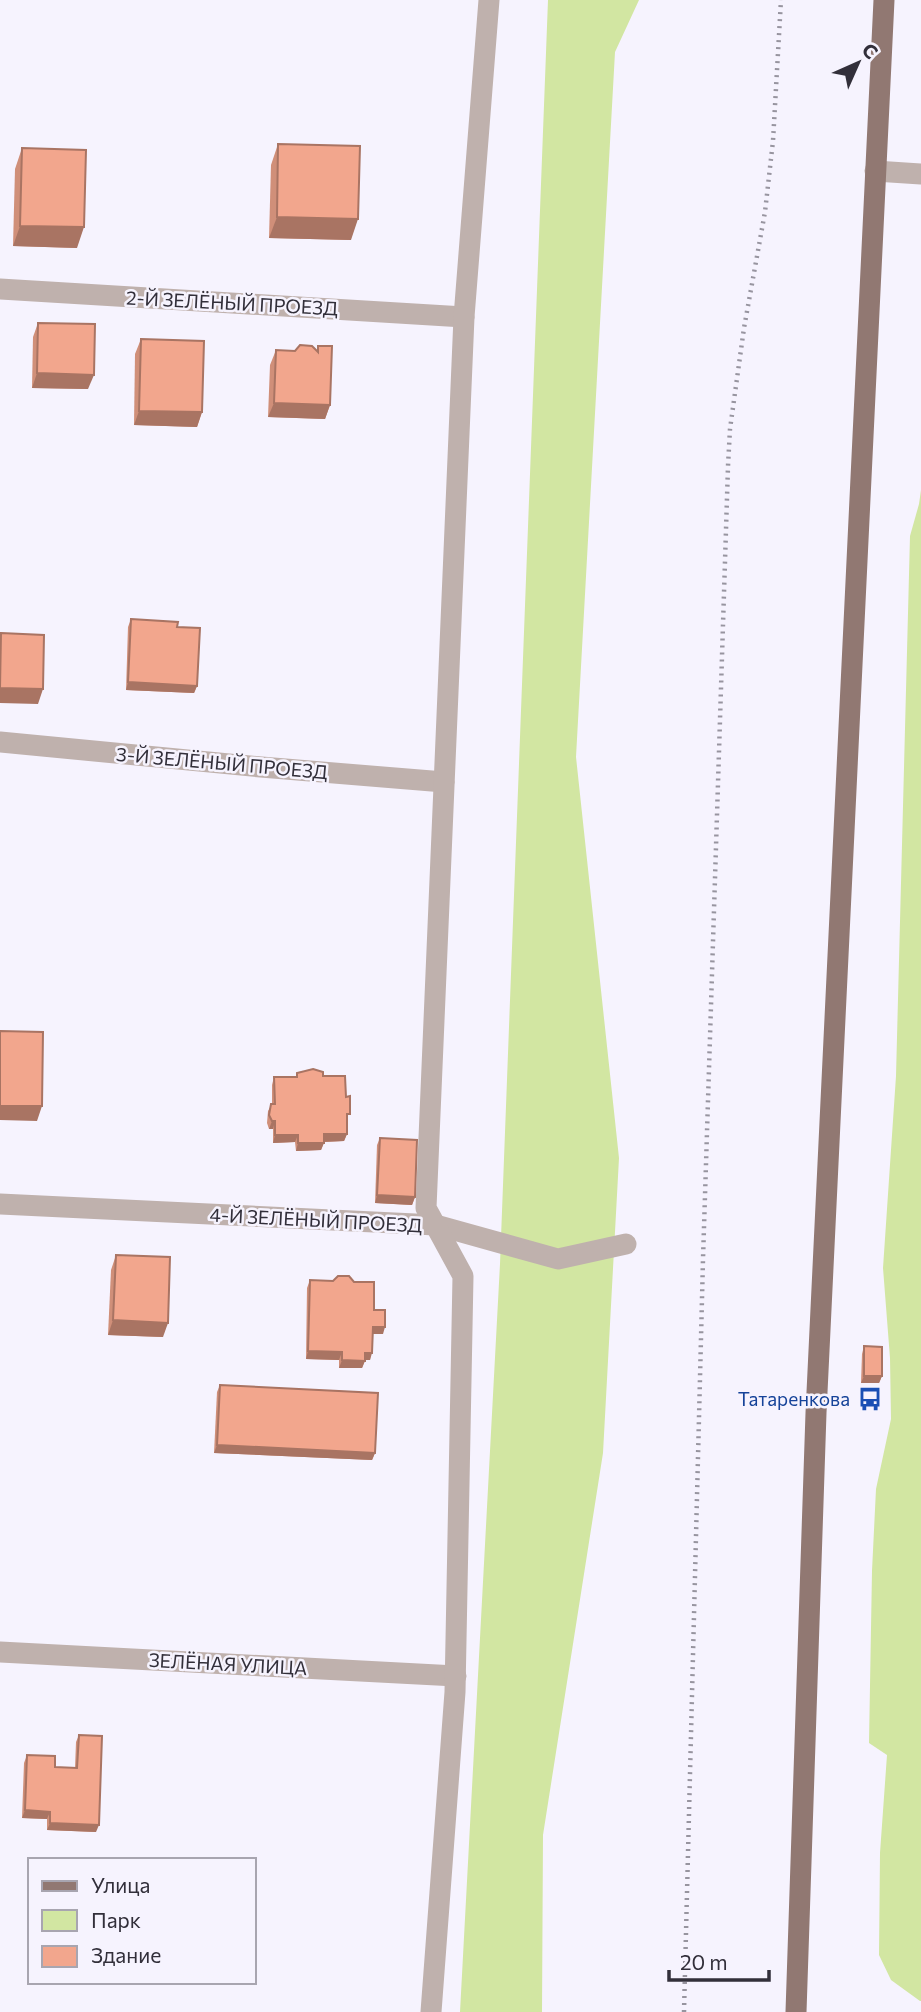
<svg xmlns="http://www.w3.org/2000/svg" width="921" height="2012" viewBox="0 0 921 2012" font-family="Commissioner,sans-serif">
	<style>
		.green { fill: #d2e6a2 }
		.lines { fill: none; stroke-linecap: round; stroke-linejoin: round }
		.path { stroke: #97949f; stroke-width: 4.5; stroke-dasharray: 2 5; stroke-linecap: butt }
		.minor { stroke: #bfb1ad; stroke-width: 21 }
		.major { stroke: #917872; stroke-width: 21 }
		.wall { fill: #d08f79 }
		.shaded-wall { fill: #a97463 }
		.building { fill: #f2a68d; stroke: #a97463; stroke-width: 2 }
		.labels { text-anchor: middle; stroke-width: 5; stroke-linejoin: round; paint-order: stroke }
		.street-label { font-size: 19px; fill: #322f3a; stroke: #f6f3fe }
		.transit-label { font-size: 19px; fill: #164399; stroke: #f6f3fe; text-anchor: end }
	</style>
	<rect width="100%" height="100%" fill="#f6f3fe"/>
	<!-- green -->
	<g class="green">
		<path d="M548,0H639L615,52L576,757L619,1158L603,1453L543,1835L542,2012H460L500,1264Z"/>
		<path d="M921,490V2001H920L891,1980L879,1955L880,1853L887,1755L869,1743L872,1571L876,1489L891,1419L890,1358L883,1268L896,1076L910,536L919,504Z"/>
	</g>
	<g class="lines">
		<!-- path -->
		<path class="path" d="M684,2012L703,1259L728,466L730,429L744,328L765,212L773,141L781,0"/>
		<!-- minor -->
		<g class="minor">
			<path d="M875,171L921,174"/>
			<path d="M0,289L464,317"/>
			<path d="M0,742L261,767L444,782"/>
			<path d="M0,1204L436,1225L558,1259L626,1244"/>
			<path d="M0,1652L456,1676"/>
			<path d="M431,2012L455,1692L463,1276L426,1208L464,317L489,0"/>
		</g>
		<!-- major -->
		<path class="major" d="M796,2012L816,1413L884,0"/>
	</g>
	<!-- wall -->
	<g class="wall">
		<path d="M278,144L351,240L269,238L271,165Z"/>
		<path d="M22,148L77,248L13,246L15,169Z"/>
		<path d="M38,323L88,389L32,388L33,337Z"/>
		<path d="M141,339L202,412L197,427L134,425L135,354Z"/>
		<path d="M318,346L330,405L325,419L268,417L270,365L276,350H317Z"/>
		<path d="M131,619L177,627L197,686L194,693L126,690L128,627Z"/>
		<path d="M297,1073L323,1076L346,1097L348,1121H347V1134L344,1141L324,1142L321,1150L296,1151L295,1142L273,1143V1129H269L267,1123L268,1111L272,1104V1085L274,1077H296Z"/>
		<path d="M380,1138L415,1197L412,1205L375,1203L377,1145Z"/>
		<path d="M116,1255L163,1337L108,1335L111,1270Z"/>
		<path d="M310,1280L374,1310L383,1334H373L370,1360H365L362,1368H339V1360L306,1359L307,1288Z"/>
		<path d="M864,1346L882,1376L879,1383H861L862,1354Z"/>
		<path d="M220,1385L375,1453L372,1460L214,1453L217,1392Z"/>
		<path d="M79,1735L96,1832L47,1830V1819L22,1818L24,1763L27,1755L55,1767L75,1768L76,1742Z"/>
	</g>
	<!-- shaded-wall -->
	<g class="shaded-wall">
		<path d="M277,217L358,219L351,240L269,238Z"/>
		<path d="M20,226L84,227L77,248L13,246Z"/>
		<path d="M37,373L94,375L88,389L32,388Z"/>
		<path d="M274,403L330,405L325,419L268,417Z"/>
		<path d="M139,411L202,412L197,427L134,425Z"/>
		<path d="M128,682L197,686L194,693L126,690Z"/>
		<path d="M0,688L43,689L38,704L0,703Z"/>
		<path d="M0,1106H42L37,1121L0,1120Z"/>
		<path d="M272,1121H275L273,1129H269Z"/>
		<path d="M324,1134H347L344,1141L321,1142Z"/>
		<path d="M275,1135H298L295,1142L273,1143Z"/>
		<path d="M298,1143H324L321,1150L296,1151Z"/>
		<path d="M377,1195L415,1197L412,1205L375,1203Z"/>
		<path d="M113,1320L168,1323L163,1337L108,1335Z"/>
		<path d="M373,1327H385L383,1334H371Z"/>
		<path d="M308,1351L342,1352L339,1360L306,1359Z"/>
		<path d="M365,1353H372L370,1360H362Z"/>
		<path d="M342,1360L365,1361L362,1368H339Z"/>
		<path d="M864,1376H882L879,1383H861Z"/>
		<path d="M217,1445L375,1453L372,1460L214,1453Z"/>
		<path d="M25,1810L50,1812L47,1819L22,1818Z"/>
		<path d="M50,1823L99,1825L96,1832L47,1830Z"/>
	</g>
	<!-- building -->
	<g class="building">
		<path d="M278,144L360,146L358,219L277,217Z"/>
		<path d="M22,148L86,150L84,227L20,226Z"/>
		<path d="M38,323L95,324L94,375L37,373Z"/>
		<path d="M141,339L204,341L202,412L139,411Z"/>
		<path d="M300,345L312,346L318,352V346H332L330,405L274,403L276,350L295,351Z"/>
		<path d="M131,619L178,622L177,627L200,628L197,686L128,682Z"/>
		<path d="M1,633L44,635L43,689L0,688Z"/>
		<path d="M0,1031L43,1032L42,1106H0Z"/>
		<path d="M313,1069L323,1072V1076H345L346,1097L350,1096V1114H347V1134H324V1143H298V1135H275V1121H272L269,1115L271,1104H275L274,1077H297V1073Z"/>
		<path d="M380,1138L417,1140L415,1197L377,1195Z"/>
		<path d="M116,1255L170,1257L168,1323L113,1320Z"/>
		<path d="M338,1276H349L354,1282H374V1310H385V1327H373L372,1353H365V1361L342,1360V1352L308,1351L310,1280L333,1281Z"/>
		<path d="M864,1346L882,1347V1376H864Z"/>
		<path d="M220,1385L378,1393L375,1453L217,1445Z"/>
		<path d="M79,1735L102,1736L99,1825L50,1823V1812L25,1810L27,1755L55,1756V1767L77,1768Z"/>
	</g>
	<!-- icons -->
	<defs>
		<g id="bus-bare" transform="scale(1.89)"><path d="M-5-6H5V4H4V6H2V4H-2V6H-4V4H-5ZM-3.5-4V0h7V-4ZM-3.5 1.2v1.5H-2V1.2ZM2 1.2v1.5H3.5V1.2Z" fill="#1a4fb4" stroke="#f6f3fe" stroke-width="2.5" paint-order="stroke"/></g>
	</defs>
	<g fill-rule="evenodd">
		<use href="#bus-bare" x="870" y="1399"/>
	</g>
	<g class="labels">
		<!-- street labels -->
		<g class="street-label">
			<text transform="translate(232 303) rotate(3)" y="7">2-Й ЗЕЛЁНЫЙ ПРОЕЗД</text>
			<text transform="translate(222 763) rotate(5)" y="7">3-Й ЗЕЛЁНЫЙ ПРОЕЗД</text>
			<text transform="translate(316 1220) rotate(3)" y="7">4-Й ЗЕЛЁНЫЙ ПРОЕЗД</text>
			<text transform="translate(228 1664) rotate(3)" y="7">ЗЕЛЁНАЯ УЛИЦА</text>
		</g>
		<!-- transit labels -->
		<g class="transit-label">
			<text x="850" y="1406">Татаренкова</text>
		</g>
	</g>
	<!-- legend -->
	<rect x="28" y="1858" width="228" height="126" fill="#f6f3fe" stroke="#a8a5b0" stroke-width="2"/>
	<rect x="42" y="1881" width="35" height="10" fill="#917872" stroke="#a8a5b0" stroke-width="2"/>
	<text x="91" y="1893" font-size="21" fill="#322f3a">Улица</text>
	<rect x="42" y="1910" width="35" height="21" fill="#d2e6a2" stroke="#a8a5b0" stroke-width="2"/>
	<text x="91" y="1928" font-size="21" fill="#322f3a">Парк</text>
	<rect x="42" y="1946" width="35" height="21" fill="#f2a68d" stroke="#a8a5b0" stroke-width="2"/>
	<text x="91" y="1963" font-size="21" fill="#322f3a">Здание</text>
	<!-- north arrow -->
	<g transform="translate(858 63) rotate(45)" stroke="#f6f3fe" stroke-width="5" paint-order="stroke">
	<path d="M0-5L12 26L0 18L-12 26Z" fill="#322f3a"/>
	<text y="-10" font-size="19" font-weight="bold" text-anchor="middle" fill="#322f3a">С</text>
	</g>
	<!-- scale -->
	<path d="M669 1970v10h100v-10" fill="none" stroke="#322f3a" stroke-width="3.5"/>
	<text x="680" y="1970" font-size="21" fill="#322f3a" stroke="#f6f3fe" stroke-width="5" paint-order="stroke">20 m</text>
</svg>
